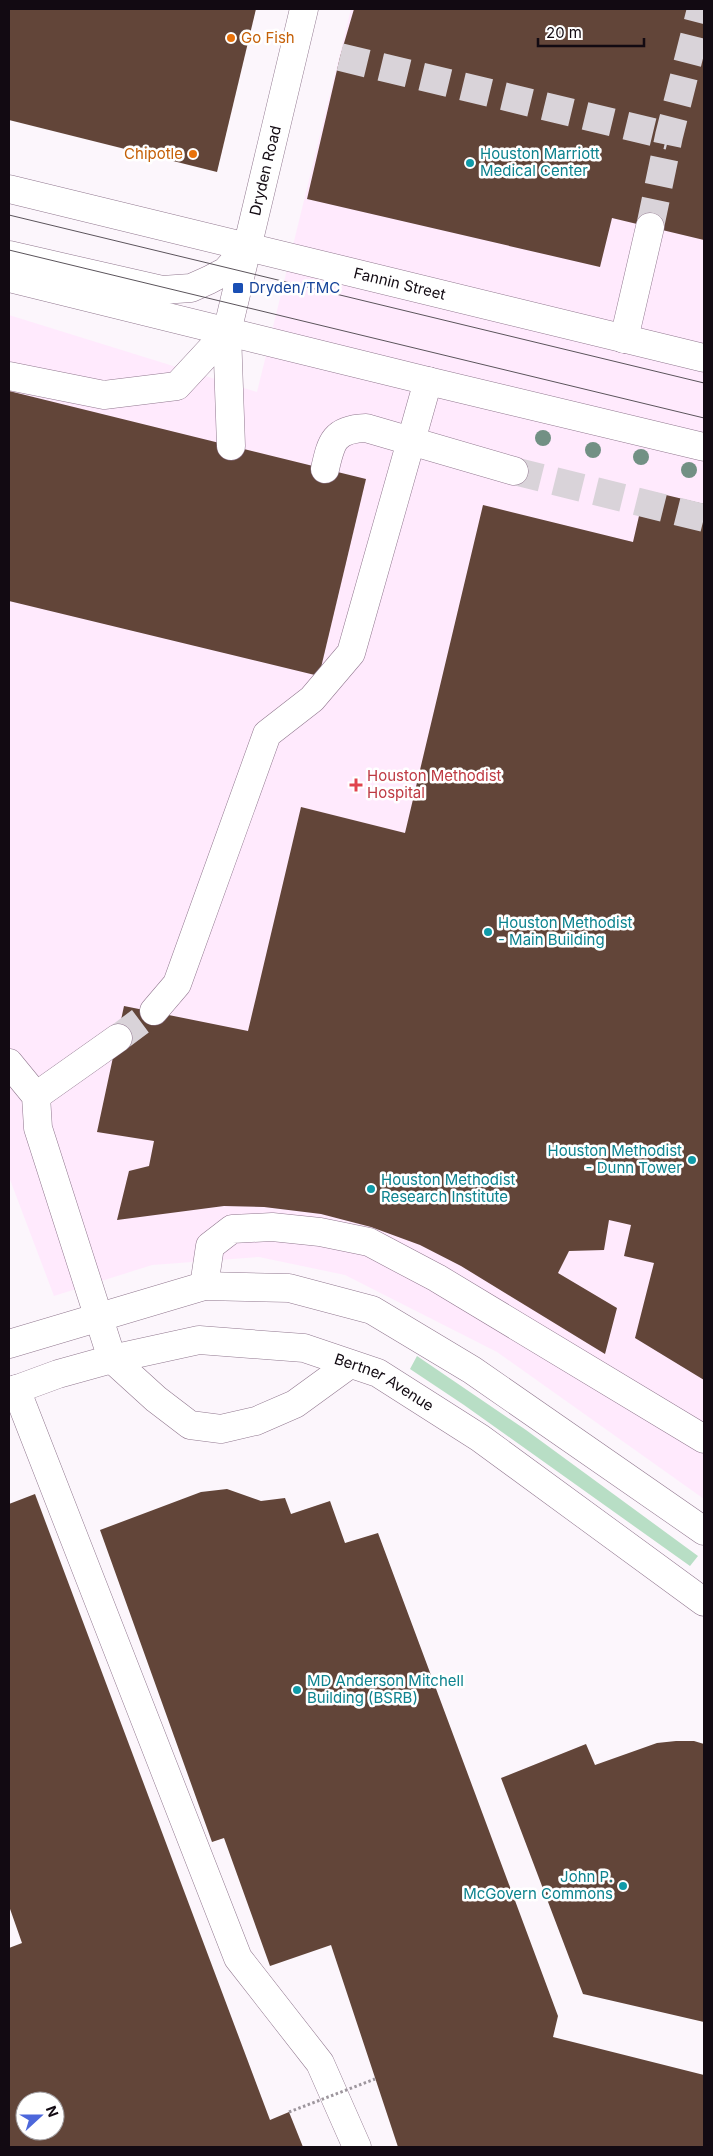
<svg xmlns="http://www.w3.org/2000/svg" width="713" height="2156" viewBox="0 0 713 2156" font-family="Inter,sans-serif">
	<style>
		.built { fill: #ffeafd }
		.grass { fill: #b8dec5 }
		.building { fill: #624539; fill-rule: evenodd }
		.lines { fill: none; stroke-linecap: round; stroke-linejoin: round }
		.minor-tunnel { stroke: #d9d3d9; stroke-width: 28; stroke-dasharray: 28 14; stroke-linecap: butt }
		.minor-casing { stroke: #91788f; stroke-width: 29 }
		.major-casing { stroke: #91788f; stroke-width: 29 }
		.minor { stroke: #fff; stroke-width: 28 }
		.major { stroke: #fff; stroke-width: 28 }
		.tram { stroke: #5b545b; stroke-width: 1 }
		.path-bridge { stroke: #9d969d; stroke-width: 3; stroke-dasharray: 2.5 2.5; stroke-linecap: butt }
		.tree { fill: #729084 }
		.food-dot { fill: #e8710a; stroke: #fff; stroke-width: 2 }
		.culture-dot { fill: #0f9aa8; stroke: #fff; stroke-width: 2 }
		.transit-dot { fill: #1a4fb4; stroke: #fff; stroke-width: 2 }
		.health-dot { fill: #e0444e; stroke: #fff; stroke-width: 2 }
		.labels { text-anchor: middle; stroke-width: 5; stroke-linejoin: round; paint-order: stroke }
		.food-label { font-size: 15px; fill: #c56008; stroke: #fff; text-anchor: start }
		.culture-label { font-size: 15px; fill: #0d838f; stroke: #fff; text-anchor: start }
		.street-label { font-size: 15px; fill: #120a12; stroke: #fff }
		.transit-label { font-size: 15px; fill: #164399; stroke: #fff; text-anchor: start }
		.health-label { font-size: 15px; fill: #be3a42; stroke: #fff; text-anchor: start }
	</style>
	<rect width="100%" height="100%" fill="#fcf6fc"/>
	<!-- built -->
	<path class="built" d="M351,9H704V1499L497,1352L345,1275L259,1257L152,1265L54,1296L9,1177V315L257,392Z"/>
	<!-- grass -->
	<path class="grass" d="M417,1356L526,1430L698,1556L690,1566L464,1405L410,1369Z"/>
	<!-- building -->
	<g class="building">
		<path d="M9,9H256L217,172L9,120Z"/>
		<path d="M354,9H704V240L612,218L600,267L307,199L340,57Z"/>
		<path d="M9,391L366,479L319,676L9,601Z"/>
		<path d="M645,490L704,504V1380L635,1338L654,1263L624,1256L631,1225L609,1220L604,1250L569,1251L558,1273L617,1308L605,1354L461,1266L420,1245L371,1227L321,1214L264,1207L224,1206L117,1220L129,1171L149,1166L154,1141L97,1132L124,1006L248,1031L301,807L405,833L483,505L633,542Z"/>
		<path d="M227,1489L261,1501L285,1498L291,1514L330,1501L345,1543L378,1533L558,2016L553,2037L704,2075V2147H398L331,1945L270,1966L224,1838L212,1842L100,1530L201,1492Z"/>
		<path d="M35,1494L270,2120L289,2112L303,2147H9V1948L22,1943L9,1906V1504ZM25,2101H55V2131H25Z"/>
		<path d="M676,1741H694L704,1744V2022L583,1994L501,1778L586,1744L595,1765L657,1743Z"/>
	</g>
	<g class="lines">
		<!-- minor-tunnel -->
		<g class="minor-tunnel">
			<path d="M340,57L669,136"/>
			<path d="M650,227L669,136L701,9"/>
			<path d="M514,471L704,518"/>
			<path d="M118,1038L154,1011"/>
		</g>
		<!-- minor casing -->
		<g class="minor-casing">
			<g id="minor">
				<path d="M624,339L650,227"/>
				<path d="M9,376L104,395L177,386L227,332"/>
				<path id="s1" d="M231,446L227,332L304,9"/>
				<path d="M325,469C331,442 334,429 366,428L514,471"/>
				<path d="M154,1011L177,984L267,734L312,699L351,653L428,381"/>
				<path d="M9,1063L36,1096L38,1128L112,1359L156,1399L190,1425L221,1429L256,1421L295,1404L350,1364"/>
				<path d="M36,1096L118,1038"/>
				<path d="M204,1286L210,1246L232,1229L272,1227L320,1232L369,1242L437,1278L704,1439"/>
				<path d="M9,1344L204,1286L289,1288L372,1310L472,1370L704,1531"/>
				<path d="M16,1389L238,1958L320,2063L357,2147"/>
				<path id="s2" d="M9,1392L58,1374L112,1359L199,1340L304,1348L378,1373L480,1438L704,1602"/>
			</g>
		</g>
		<!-- major casing -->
		<g class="major-casing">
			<g id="major">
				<path id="s3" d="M9,189L704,358"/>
				<path d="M9,255L162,290L191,288L209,280L226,271L247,247"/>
				<path d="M9,278L428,381L704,447"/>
			</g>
		</g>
		<!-- minor -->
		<use href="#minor" class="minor"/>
		<!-- major -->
		<use href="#major" class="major"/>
		<!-- tram -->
		<g class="tram">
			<path d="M9,215L704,383"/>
			<path d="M9,250L704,418"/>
		</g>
		<!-- path-bridge -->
		<path class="path-bridge" d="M289,2112L375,2079"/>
	</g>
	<!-- trees -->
	<g class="tree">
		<circle cx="543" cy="438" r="8"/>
		<circle cx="593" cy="450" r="8"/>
		<circle cx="641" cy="457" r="8"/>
		<circle cx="689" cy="470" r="8"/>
	</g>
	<!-- markers -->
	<g class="food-dot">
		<circle cx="231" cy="38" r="5"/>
		<circle cx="193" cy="154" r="5"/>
	</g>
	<g class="culture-dot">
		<circle cx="470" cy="163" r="5"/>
		<circle cx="488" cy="932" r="5"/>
		<circle cx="692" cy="1160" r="5"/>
		<circle cx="371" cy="1189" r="5"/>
		<circle cx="297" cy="1690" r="5"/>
		<circle cx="623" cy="1886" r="5"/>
	</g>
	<rect class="transit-dot" x="232" y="282" width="12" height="12" rx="2.5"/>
	<path class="health-dot" d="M353.5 777.5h5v5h5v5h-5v5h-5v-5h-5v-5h5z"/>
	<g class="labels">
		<!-- food labels -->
		<g class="food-label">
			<text x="241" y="43">Go Fish</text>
			<text x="183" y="159" text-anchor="end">Chipotle</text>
		</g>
		<!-- culture labels -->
		<g class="culture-label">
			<text x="480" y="159">Houston Marriott<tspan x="480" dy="17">Medical Center</tspan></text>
			<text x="498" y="928">Houston Methodist<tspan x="498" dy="17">- Main Building</tspan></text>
			<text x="682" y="1156" text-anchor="end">Houston Methodist<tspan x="682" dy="17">- Dunn Tower</tspan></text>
			<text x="381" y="1185">Houston Methodist<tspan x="381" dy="17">Research Institute</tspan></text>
			<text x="307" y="1686">MD Anderson Mitchell<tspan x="307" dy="17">Building (BSRB)</tspan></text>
			<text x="613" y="1882" text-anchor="end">John P.<tspan x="613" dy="17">McGovern Commons</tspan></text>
		</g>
		<!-- street labels -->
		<g class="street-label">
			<text dy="5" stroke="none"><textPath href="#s1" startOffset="280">Dryden Road</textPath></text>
			<text dy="5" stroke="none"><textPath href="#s3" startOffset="402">Fannin Street</textPath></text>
			<text dy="5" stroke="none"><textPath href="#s2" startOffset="390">Bertner Avenue</textPath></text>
		</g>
		<!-- transit labels -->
		<g class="transit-label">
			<text x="249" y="293">Dryden/TMC</text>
		</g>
		<!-- health labels -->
		<g class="health-label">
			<text x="367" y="781">Houston Methodist<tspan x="367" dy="17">Hospital</tspan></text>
		</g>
	</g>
	<!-- border -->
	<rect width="713" height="2156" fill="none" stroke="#120a12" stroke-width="20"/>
	<!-- north arrow -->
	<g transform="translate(40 2116) rotate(69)"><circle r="24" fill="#ffffff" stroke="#a09da0"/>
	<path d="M0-4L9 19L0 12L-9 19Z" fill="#4c67db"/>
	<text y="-8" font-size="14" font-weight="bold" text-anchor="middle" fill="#120a12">N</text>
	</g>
	<!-- scale -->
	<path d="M538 38v8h106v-8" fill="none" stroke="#120a12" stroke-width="2.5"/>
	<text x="546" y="38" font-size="15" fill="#120a12" stroke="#ffffff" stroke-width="4" paint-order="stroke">20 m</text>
</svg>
